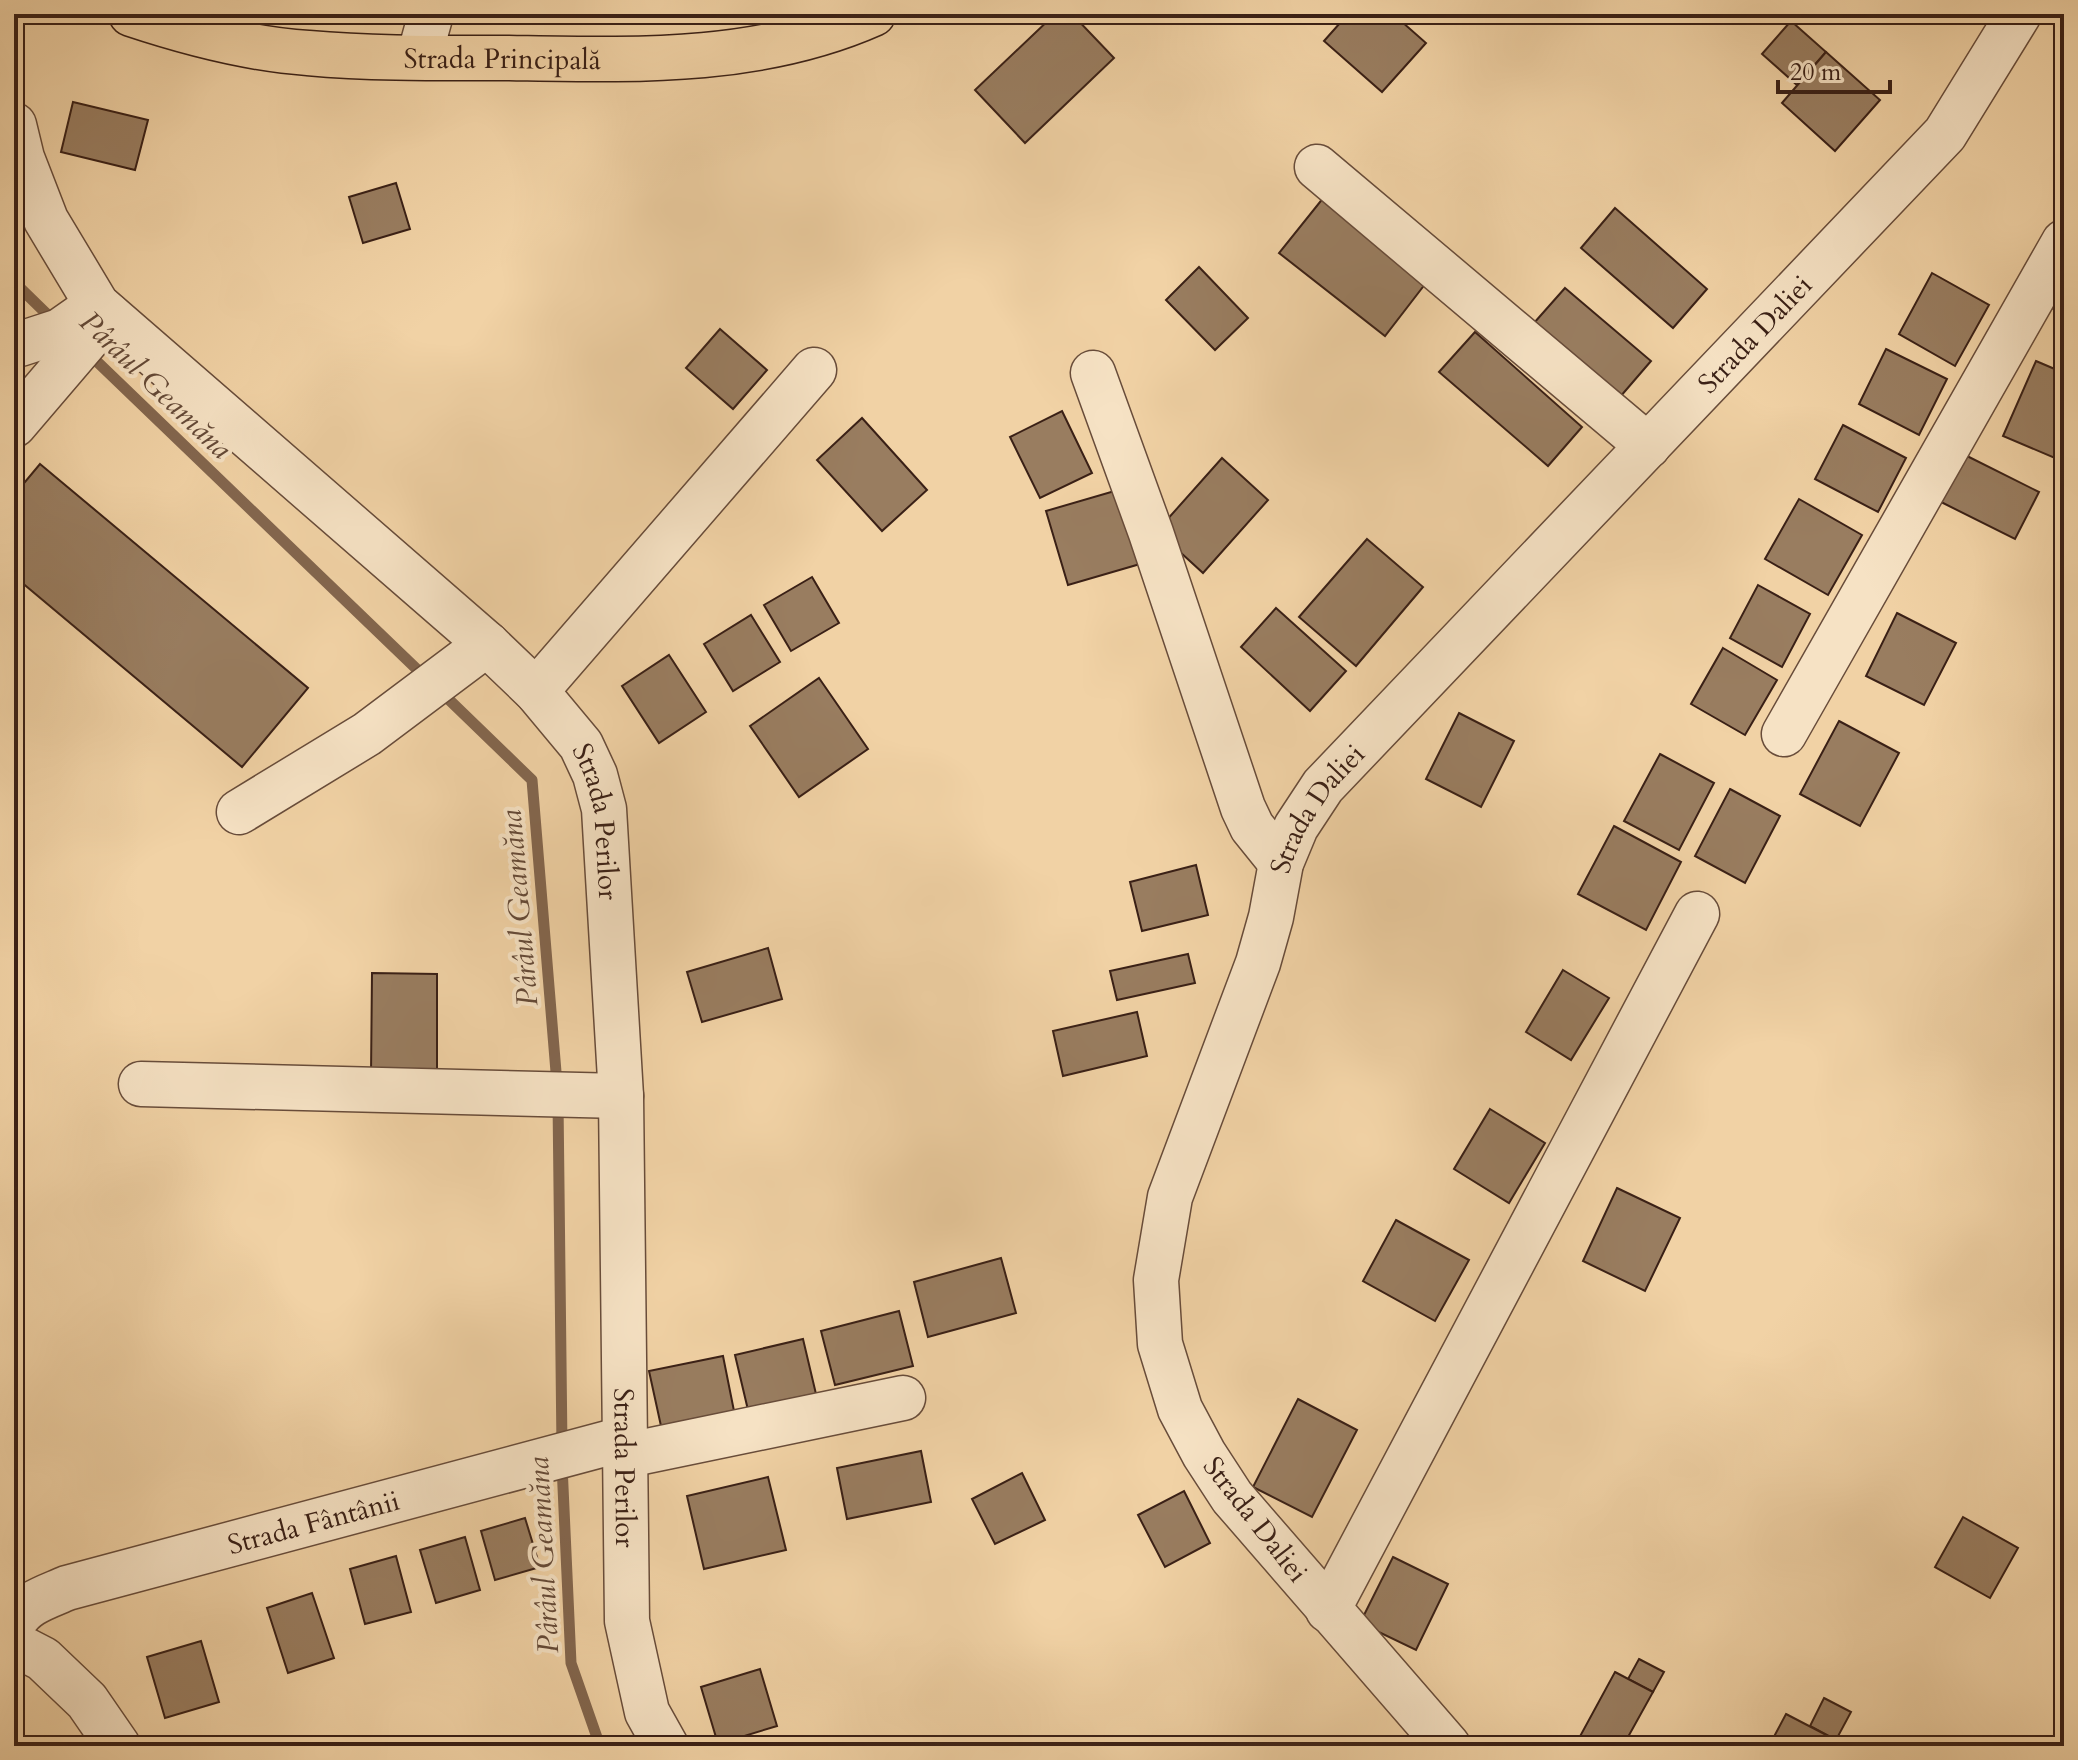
<svg xmlns="http://www.w3.org/2000/svg" width="2078" height="1760" viewBox="0 0 2078 1760" font-family="Cardo,serif">
	<style>
		.lines { fill: none; stroke-linecap: round; stroke-linejoin: round }
		.stream { stroke: #83664e; stroke-width: 11 }
		.building { fill: #997d60; stroke: #3a2016; stroke-width: 2 }
		.minor-casing { stroke: #684c3a; stroke-width: 47 }
		.major-casing { stroke: #3a2016; stroke-width: 47 }
		.minor { stroke: #f6e2c4; stroke-width: 44 }
		.major { stroke: #f1d2a5; stroke-width: 44 }
		.labels { text-anchor: middle; stroke-width: 8; stroke-linejoin: round; paint-order: stroke }
		.street-label { font-size: 28px; fill: #3a2016; stroke: #f6e2c4 }
		.water-label { font-size: 30px; font-style: italic; fill: #644937; stroke: #f6e2c4 }
	</style>
	<rect width="100%" height="100%" fill="#f1d2a5"/>
	<filter id="stains"><feTurbulence type="fractalNoise" baseFrequency=".0025" numOctaves="4"/><feColorMatrix values="0 0 0 0 .2 0 0 0 0 .09 0 0 0 0 .02 0 0 0 .5 -.17"/></filter>
	<radialGradient id="worn" r=".72"><stop offset=".6" stop-color="#630" stop-opacity="0"/><stop offset="1" stop-color="#630" stop-opacity=".3"/></radialGradient>
	<g class="lines">
		<!-- stream -->
		<g class="stream">
			<path d="M14,282L54,321"/>
			<path d="M87,352L426,678"/>
			<path d="M439,690L532,780L557,1084"/>
			<path d="M558,1101L562,1448"/>
			<path d="M562,1465L571,1663L600,1746"/>
		</g>
	</g>
	<!-- building -->
	<g class="building">
		<path d="M1055,14H1072L1114,58L1025,143L975,90Z"/>
		<path d="M1348,14H1393L1426,43L1382,92L1324,41Z"/>
		<path d="M1791,21L1826,52L1797,85L1762,54Z"/>
		<path d="M1826,52L1880,100L1835,151L1782,103Z"/>
		<path d="M73,102L148,120L135,170L61,152Z"/>
		<path d="M396,183L410,229L363,243L349,197Z"/>
		<path d="M1324,197L1429,279L1385,336L1279,253Z"/>
		<path d="M1615,208L1707,289L1673,328L1581,248Z"/>
		<path d="M1199,267L1248,318L1215,350L1166,300Z"/>
		<path d="M1932,273L1989,305L1955,366L1899,334Z"/>
		<path d="M2064,283V315L2050,307Z"/>
		<path d="M1565,288L1651,361L1620,397L1534,323Z"/>
		<path d="M720,329L767,370L733,409L686,368Z"/>
		<path d="M1475,332L1582,427L1548,466L1439,372Z"/>
		<path d="M1886,349L1947,379L1919,435L1859,404Z"/>
		<path d="M2036,361L2064,373L2062,461L2003,436Z"/>
		<path d="M1062,411L1092,473L1040,498L1010,437Z"/>
		<path d="M862,418L927,490L882,531L817,460Z"/>
		<path d="M1843,425L1906,458L1878,512L1815,479Z"/>
		<path d="M1965,455L2039,492L2015,539L1941,502Z"/>
		<path d="M1222,458L1268,500L1203,573L1157,531Z"/>
		<path d="M40,464L308,688L242,767L14,576V495Z"/>
		<path d="M1118,490L1140,564L1068,585L1046,511Z"/>
		<path d="M1799,499L1862,535L1828,595L1765,559Z"/>
		<path d="M1367,539L1423,587L1356,666L1299,617Z"/>
		<path d="M812,577L839,623L791,651L764,605Z"/>
		<path d="M1758,585L1810,614L1782,667L1730,638Z"/>
		<path d="M1276,608L1346,671L1310,711L1241,647Z"/>
		<path d="M1897,613L1956,643L1924,705L1866,676Z"/>
		<path d="M751,615L780,662L733,691L704,644Z"/>
		<path d="M1723,648L1777,680L1745,735L1691,704Z"/>
		<path d="M669,655L706,712L659,743L622,686Z"/>
		<path d="M819,678L868,749L799,797L750,726Z"/>
		<path d="M1459,713L1514,741L1481,807L1426,779Z"/>
		<path d="M1839,721L1899,753L1860,826L1800,794Z"/>
		<path d="M1660,754L1714,783L1679,850L1624,821Z"/>
		<path d="M1730,789L1780,816L1745,883L1695,856Z"/>
		<path d="M1614,826L1681,862L1646,930L1578,894Z"/>
		<path d="M1196,865L1208,915L1142,931L1130,882Z"/>
		<path d="M768,948L782,999L702,1022L687,972Z"/>
		<path d="M1188,954L1195,983L1117,1000L1110,971Z"/>
		<path d="M1563,970L1609,998L1571,1060L1526,1032Z"/>
		<path d="M372,973L437,974V1075H371Z"/>
		<path d="M1137,1012L1147,1056L1063,1076L1053,1031Z"/>
		<path d="M1490,1109L1545,1143L1509,1203L1454,1169Z"/>
		<path d="M1617,1188L1680,1218L1645,1291L1583,1261Z"/>
		<path d="M1396,1220L1469,1260L1435,1321L1363,1281Z"/>
		<path d="M1001,1258L1016,1313L928,1337L914,1282Z"/>
		<path d="M899,1311L913,1366L835,1385L821,1331Z"/>
		<path d="M803,1339L816,1394L748,1410L735,1355Z"/>
		<path d="M723,1356L734,1411L661,1426L649,1371Z"/>
		<path d="M1298,1399L1357,1430L1312,1517L1253,1487Z"/>
		<path d="M921,1451L931,1502L847,1519L837,1468Z"/>
		<path d="M1022,1473L1045,1520L995,1544L972,1499Z"/>
		<path d="M768,1477L786,1550L704,1569L687,1496Z"/>
		<path d="M1184,1491L1210,1543L1165,1567L1138,1515Z"/>
		<path d="M1963,1517L2018,1548L1990,1598L1935,1567Z"/>
		<path d="M525,1518L540,1567L495,1580L481,1531Z"/>
		<path d="M465,1537L480,1590L436,1603L420,1550Z"/>
		<path d="M396,1556L411,1612L365,1624L350,1569Z"/>
		<path d="M1393,1557L1448,1584L1416,1650L1360,1623Z"/>
		<path d="M312,1593L334,1658L288,1673L267,1608Z"/>
		<path d="M201,1641L219,1702L165,1718L147,1657Z"/>
		<path d="M1639,1659L1664,1672L1653,1692L1628,1679Z"/>
		<path d="M760,1669L777,1726L718,1744L701,1687Z"/>
		<path d="M1615,1672L1653,1692L1623,1746H1589L1578,1740Z"/>
		<path d="M1824,1698L1851,1712L1836,1740L1810,1726Z"/>
		<path d="M1786,1714L1836,1740L1833,1746H1769Z"/>
		<path d="M893,1737L900,1746H881Z"/>
	</g>
	<g class="lines">
		<!-- minor casing -->
		<g class="minor-casing">
			<g id="minor">
				<path d="M419,57L431,14"/>
				<path id="s1" d="M14,125L22,158L46,220L97,305L487,644L536,691L581,745L595,775L604,809L621,1096L627,1621L647,1712L666,1746"/>
				<path d="M1317,167L1648,446"/>
				<path d="M14,339L20,344L60,331L97,305"/>
				<path d="M1093,373L1151,533L1243,808L1252,827L1281,863"/>
				<path d="M14,425L108,315"/>
				<path d="M536,691L814,370"/>
				<path d="M1784,734L2064,242"/>
				<path d="M239,812L367,734L487,644"/>
				<path d="M141,1084L621,1096"/>
				<path d="M623,1456L903,1398"/>
				<path d="M1328,1610L1697,914"/>
				<path id="s2" d="M14,1623C24,1603 47,1597 67,1588L623,1439"/>
				<path d="M14,1644L43,1659L87,1701L118,1746"/>
				<path id="s3" d="M1448,1746L1232,1497L1204,1454L1180,1409L1160,1344L1156,1280L1170,1197L1258,963L1271,917L1281,863L1296,827L1323,786L1945,134L2019,14"/>
			</g>
		</g>
		<!-- major casing -->
		<g class="major-casing">
			<g id="major">
				<path id="s4" d="M131,14C188,33 248,49 308,53C375,59 442,58 509,58C632,60 758,65 873,14"/>
			</g>
		</g>
		<!-- minor -->
		<use href="#minor" class="minor"/>
		<!-- major -->
		<use href="#major" class="major"/>
	</g>
	<g class="labels">
		<!-- street labels -->
		<g class="street-label">
			<text dy="10" stroke="none"><textPath href="#s4" startOffset="376">Strada Principală</textPath></text>
			<text dy="10" stroke="none"><textPath href="#s3" startOffset="1714">Strada Daliei</textPath></text>
			<text dy="10" stroke="none"><textPath href="#s3" startOffset="1066">Strada Daliei</textPath></text>
			<text dy="10" stroke="none"><textPath href="#s1" startOffset="934">Strada Perilor</textPath></text>
			<text dy="10" stroke="none"><textPath href="#s1" startOffset="1582">Strada Perilor</textPath></text>
			<text transform="translate(1256 1519) rotate(52)" y="10">Strada Daliei</text>
			<text dy="10" stroke="none"><textPath href="#s2" startOffset="320">Strada Fântânii</textPath></text>
		</g>
		<!-- water labels -->
		<g class="water-label">
			<text transform="translate(156 385) rotate(44)" y="10">Pârâul Geamăna</text>
			<text transform="translate(519 908) rotate(-95)" y="10">Pârâul Geamăna</text>
			<text transform="translate(543 1555) rotate(-93)" y="10">Pârâul Geamăna</text>
		</g>
	</g>
	<!-- margin -->
	<rect width="2078" height="1760" fill="none" stroke="#f1d2a5" stroke-width="48"/>
	<rect x="16" y="16" width="2046" height="1728" fill="none" stroke="#3a2016" stroke-width="4"/>
	<rect x="24" y="24" width="2030" height="1712" fill="none" stroke="#3a2016" stroke-width="2"/>
	<!-- scale -->
	<path d="M1778 80v12h112v-12" fill="none" stroke="#3a2016" stroke-width="4"/>
	<text x="1790" y="80" font-size="24" fill="#3a2016" stroke="#f6e2c4" stroke-width="6" paint-order="stroke">20 m</text>
	<rect width="100%" height="100%" filter="url(#stains)"/>
	<rect width="100%" height="100%" fill="url(#worn)"/>
</svg>
